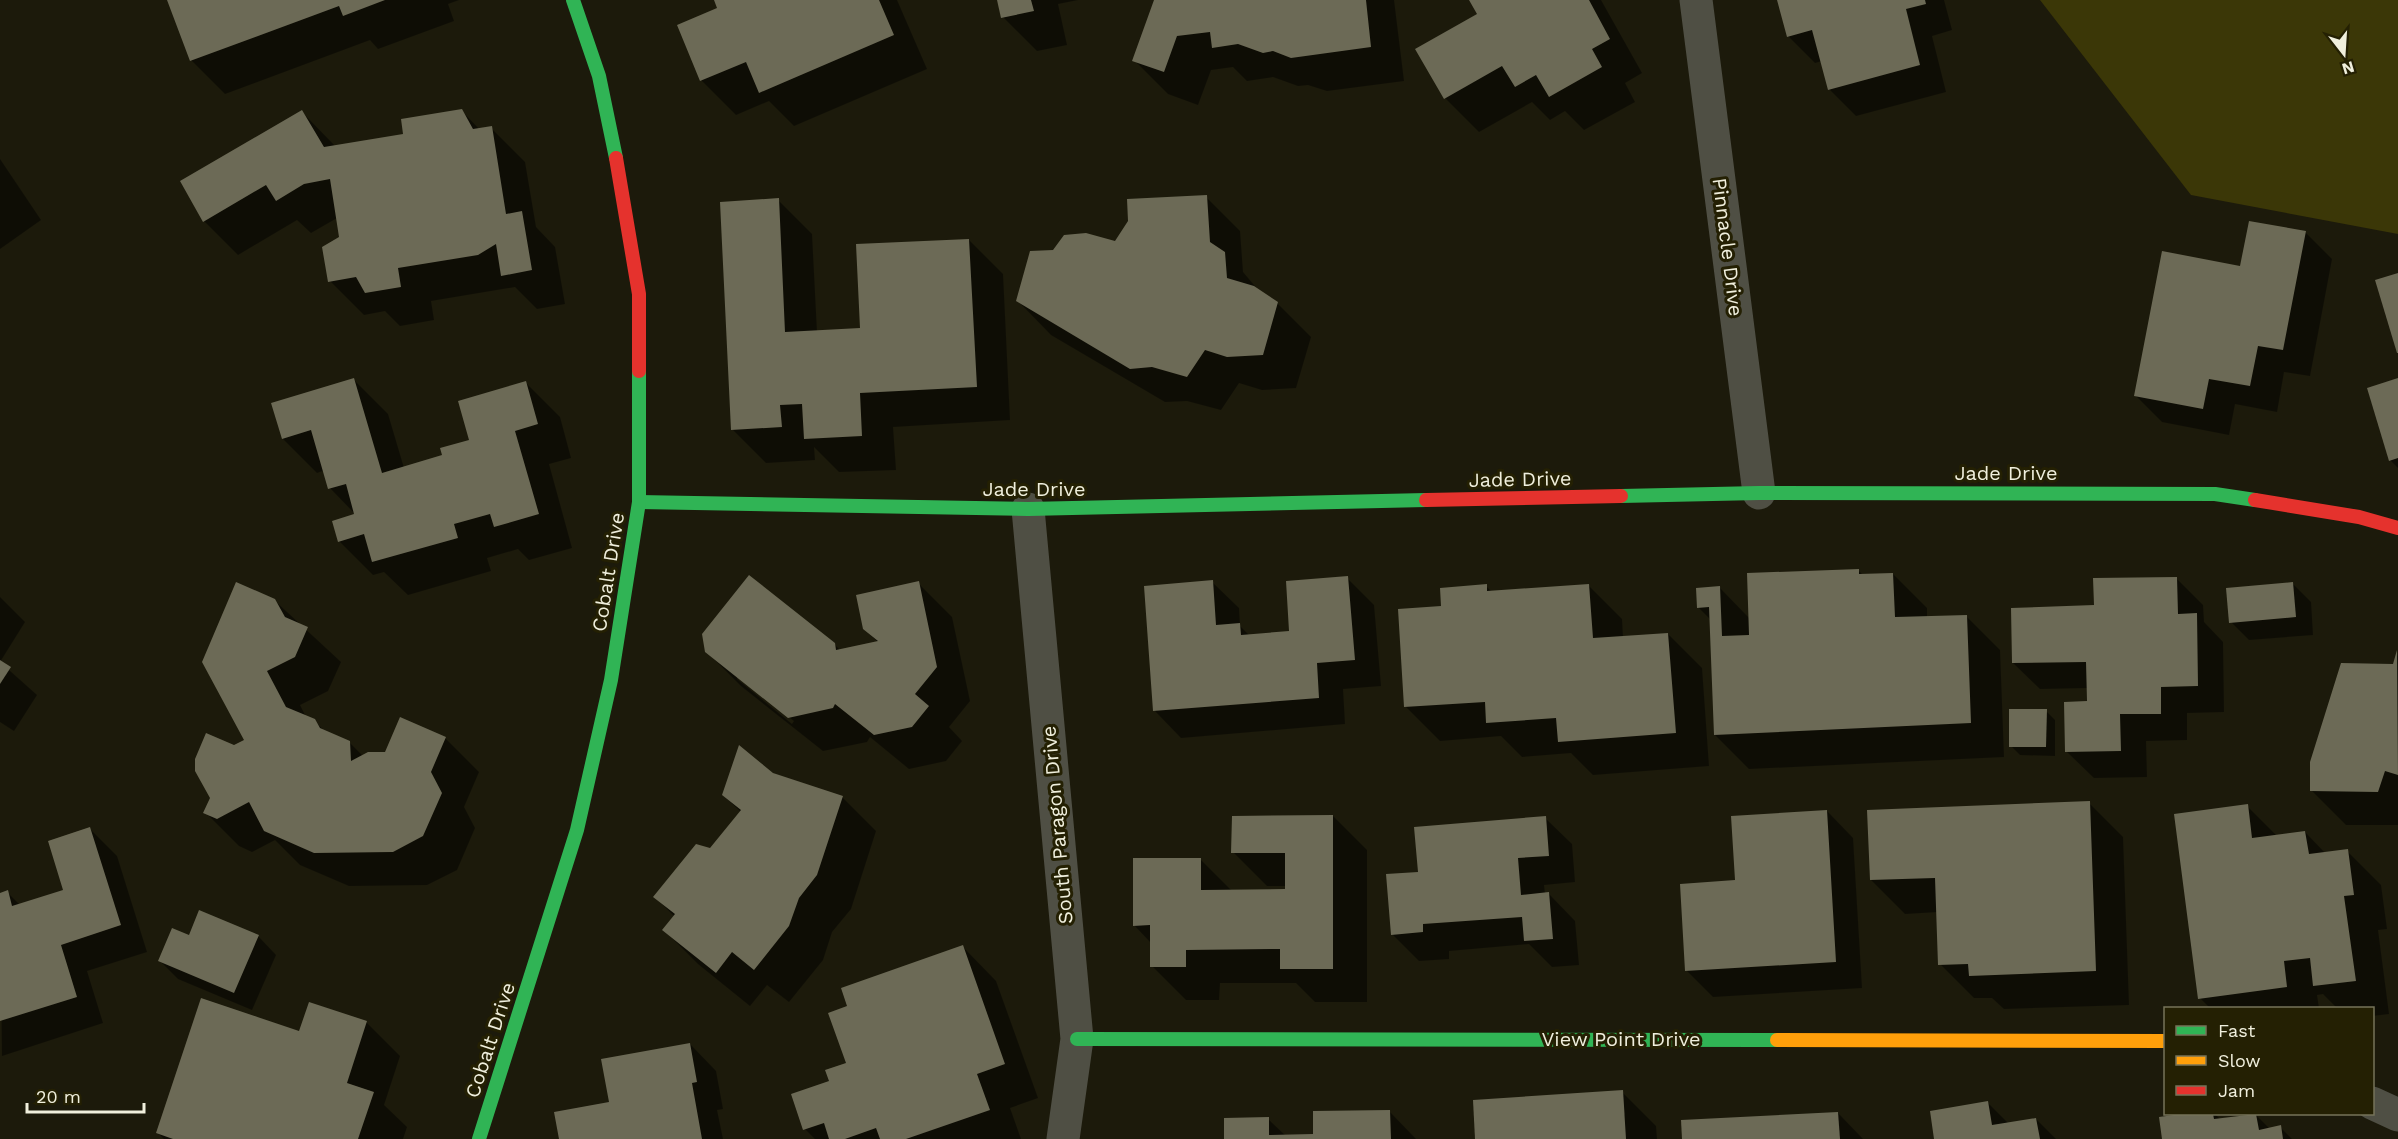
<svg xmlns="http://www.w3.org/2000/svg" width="2398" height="1139" viewBox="0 0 2398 1139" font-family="'Work Sans',sans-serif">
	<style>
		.green { fill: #3b3707 }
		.shadow { fill: #0007; fill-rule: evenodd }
		.building { fill: #6c6a56 }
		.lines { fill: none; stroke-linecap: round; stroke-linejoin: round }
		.street { stroke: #4f4f44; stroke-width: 33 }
		.fast { stroke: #30b455; stroke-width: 14 }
		.slow { stroke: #ff9f0a; stroke-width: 14 }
		.jam { stroke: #e5322d; stroke-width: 14 }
		.labels { text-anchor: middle; stroke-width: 6; stroke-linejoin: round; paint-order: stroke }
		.street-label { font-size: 20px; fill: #f0efdd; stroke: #242003 }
	</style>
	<rect width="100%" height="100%" fill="#1c1a0b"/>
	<!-- green -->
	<path class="green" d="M2040,0H2398V234L2191,195Z"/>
	<!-- shadow -->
	<g class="shadow">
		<path d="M169,0H459L448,4L454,21L378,49L370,40L225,94L191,60Z"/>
		<path d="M715,0H897L927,69L794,126L769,101L736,115L702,81L679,26L719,9Z"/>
		<path d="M999,0H1078L1058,4L1067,45L1037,51L1003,17Z"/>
		<path d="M1155,0H1394L1404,81L1327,91L1308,85L1298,86L1273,77L1247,81L1233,67L1211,70L1198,105L1168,94L1134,60Z"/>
		<path d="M1471,0H1601L1642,73L1625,83L1635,102L1584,130L1565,111L1550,120L1532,102L1479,132L1445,98L1479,14Z"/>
		<path d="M1779,0H1944L1952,30L1932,36L1946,92L1856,116L1829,89L1822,61L1815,63L1788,36Z"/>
		<path d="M461,110L480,130L491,128L525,162L536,227L555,247L565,304L537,309L515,287L431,301L434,320L400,326L385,311L364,315L330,281L341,238L337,218L311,233L297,220L238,255L204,221L302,112L336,147L405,136Z"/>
		<path d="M0,159L41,220L0,249Z"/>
		<path d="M1206,197L1240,231L1243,272L1259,291L1277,303L1311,337L1296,388L1262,390L1239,383L1221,410L1187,401L1165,402L1051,335L1017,300L1054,251L1115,243Z"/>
		<path d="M778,200L812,234L817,332L861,330L969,240L1003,274L1010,420L893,427L896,470L839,472L814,447L815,460L766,463L732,429Z"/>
		<path d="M2305,232L2332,259L2310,376L2284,372L2277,412L2235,404L2229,435L2162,422L2135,395L2241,268Z"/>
		<path d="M2398,379V468L2390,460Z"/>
		<path d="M354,380L388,414L404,468L444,456L471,441L526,383L560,417L571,458L549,464L572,548L529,560L518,549L487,558L491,571L408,595L384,572L373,575L339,541L356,515L330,488L325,470L317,473L283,439L273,404Z"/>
		<path d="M1859,571L1864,576L1893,574L1927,608V618L1966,616L2000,650L2004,757L1749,769L1715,735L1711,620L1698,607L1720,588L1750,619Z"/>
		<path d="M1347,578L1374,605L1381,686L1343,689L1345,724L1181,738L1155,711L1212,582L1239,608L1240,626L1250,636L1291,632Z"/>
		<path d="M2176,578L2203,605L2204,622L2223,642L2224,712L2187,713V740L2146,741L2147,777L2094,778L2067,752L2088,702V688L2040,689L2013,663L2096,607Z"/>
		<path d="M918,583L952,617L970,701L949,727L962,741L946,761L909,769L870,737L867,742L823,751L741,686L707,652L834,644L841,651L878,642L864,629ZM737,676L794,721L792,724L737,679Z"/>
		<path d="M2293,584L2311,602L2313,635L2249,640L2231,622Z"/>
		<path d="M1588,585L1622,619L1623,638L1668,634L1702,668L1709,766L1593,775L1571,753L1522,757L1501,736L1440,741L1406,707L1443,607L1486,586L1492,592Z"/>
		<path d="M0,597L25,622L0,662Z"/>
		<path d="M274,600L341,662L328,691L300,705L306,717L314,720L326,733L349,742L363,756L386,754L445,738L479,772L464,807L475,828L457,870L427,885L349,886L300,865L275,840L252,852L239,846L205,812L234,747L246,741Z"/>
		<path d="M2398,654V825H2346L2312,791L2394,665Z"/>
		<path d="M0,662L37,695L14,731L0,722Z"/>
		<path d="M2046,711L2055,720V756L2020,755L2011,746Z"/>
		<path d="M773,774L842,797L876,831L851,909L832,932L823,960L789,1002L767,985L750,1006L698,964L664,930L675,917L655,897L711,850L741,812L723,795Z"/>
		<path d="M2089,803L2123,837L2129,1005L2004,1009L1992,998H1974L1940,964L1938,912L1905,914L1871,880Z"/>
		<path d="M2247,806L2277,836L2305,832L2326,854L2347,851L2381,885L2387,929L2378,930L2389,1014L2372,1016V1008H2337L2323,994L2317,995L2319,1008H2210L2200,998Z"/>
		<path d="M1827,811L1853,838L1862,988L1713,997L1687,971L1737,882Z"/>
		<path d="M1333,816L1367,850V1002H1315L1296,983H1220L1219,1000H1186L1152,966L1151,943L1134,925L1200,859L1232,891L1286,890V886H1267L1233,852Z"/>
		<path d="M1545,818L1572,844L1575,882L1544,885L1545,894H1549L1575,921L1579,965L1552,967L1529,944L1449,951V959L1419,961L1392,934Z"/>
		<path d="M90,829L117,856L147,952L87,971L103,1023L2,1056L0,894L7,892L20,905L65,891Z"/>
		<path d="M258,936L276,955L252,1010L178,979L160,961Z"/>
		<path d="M963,947L996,981L1038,1098L1010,1108L1021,1139H815L805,1129L831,1082L848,1064L849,1007Z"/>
		<path d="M366,1022L400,1056L384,1105L407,1127L403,1139H164L158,1133L300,1033Z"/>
		<path d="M690,1044L716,1071L723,1109L717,1110L723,1139H561Z"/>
		<path d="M1622,1092L1656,1126L1657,1139H1477Z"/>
		<path d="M1988,1103L2009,1124L2036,1119L2056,1139H1936Z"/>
		<path d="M1389,1111L1416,1139H1226L1268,1119L1286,1136H1315Z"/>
		<path d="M1838,1113L1863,1139H1684Z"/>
		<path d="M2190,1114H2215L2221,1120L2255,1114L2270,1129L2280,1127L2292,1139H2164L2161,1118Z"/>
	</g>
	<!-- building -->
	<g class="building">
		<path d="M167,0H385L343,16L339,6L190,61Z"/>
		<path d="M714,0H879L894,35L759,93L746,62L700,81L677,25L717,8Z"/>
		<path d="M997,0H1031L1034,11L1001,18Z"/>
		<path d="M1154,0H1366L1371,47L1291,58L1273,51L1263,53L1238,44L1212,48L1210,32L1177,36L1164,72L1132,61Z"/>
		<path d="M1469,0H1589L1610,39L1592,49L1602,67L1549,97L1536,75L1515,87L1502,66L1444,99L1415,49L1477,14Z"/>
		<path d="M1777,0H1925L1926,4L1906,9L1920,65L1828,90L1812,30L1787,37Z"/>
		<path d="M462,109L473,129L492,126L506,214L522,211L532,270L501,276L496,244L478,255L398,268L401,287L365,293L356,277L328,282L322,247L339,237L330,179L304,184L276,201L266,185L203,222L180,181L302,110L324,147L403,134L401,119Z"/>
		<path d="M1207,195L1210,242L1225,252L1227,278L1254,286L1278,302L1263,355L1227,357L1205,350L1187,377L1152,367L1130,369L1016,301L1030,251L1053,250L1064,235L1086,233L1115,241L1128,221L1127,199Z"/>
		<path d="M779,198L785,332L860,328L856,244L969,239L977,387L860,393L862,436L804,439L802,404L780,405L782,427L731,430L720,202Z"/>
		<path d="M2249,221L2306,231L2283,350L2258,346L2250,386L2209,379L2203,409L2134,396L2162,251L2240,266Z"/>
		<path d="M2398,273V353H2397L2375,280Z"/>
		<path d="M354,378L382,473L442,455L440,448L469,440L458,401L526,381L538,424L515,431L539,514L494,527L490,514L454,524L458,538L372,562L364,534L338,542L332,521L354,514L346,484L328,489L311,430L282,439L271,403Z"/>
		<path d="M2398,378V458L2389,461L2367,388Z"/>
		<path d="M1859,569V574L1893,573L1895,617L1967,615L1971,723L1714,735L1709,607L1697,608L1696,588L1720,586L1722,636L1749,635L1747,573Z"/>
		<path d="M749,575L835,643L836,650L878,641L863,629L856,595L919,581L937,667L915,694L929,706L912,727L874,735L835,704L833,708L788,718L705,652L702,634Z"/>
		<path d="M1348,576L1355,660L1317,663L1319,698L1153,711L1144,586L1213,580L1216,625L1240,623L1241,635L1289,631L1286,581Z"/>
		<path d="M2177,577L2178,614L2197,613L2198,686L2161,687V714H2120L2121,751L2065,752L2064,702L2087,701L2086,662L2012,663L2011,608L2094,605L2093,578Z"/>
		<path d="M236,582L275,599L285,617L308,627L295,657L267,671L286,707L315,719L320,728L350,741L351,761L368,752H385L400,717L446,737L431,772L442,793L423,836L393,852L314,853L264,831L249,802L217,819L203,813L210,798L195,771V759L206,733L234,745L244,740L202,662Z"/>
		<path d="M2293,582L2296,617L2229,623L2226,588Z"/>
		<path d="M1487,584V591L1589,584L1593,638L1668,633L1676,733L1558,742L1556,718L1486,723L1485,702L1404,707L1398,609L1441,606L1440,588Z"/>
		<path d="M2397,650L2398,775L2385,771L2378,792L2310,791V762L2341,663L2393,664Z"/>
		<path d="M0,660L11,667L0,684Z"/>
		<path d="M2009,709H2047L2046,747H2009Z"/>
		<path d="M739,745L773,773L843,796L817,875L799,898L789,926L754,970L732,952L716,973L662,930L675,914L653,897L696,844L710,848L741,810L722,795Z"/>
		<path d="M2090,801L2096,971L1969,976L1968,964L1938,965L1935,878L1870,880L1867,810Z"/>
		<path d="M2248,804L2252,838L2305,831L2309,854L2348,849L2354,895L2344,896L2356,981L2313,986L2310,958L2284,961L2287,987L2198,999L2174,814Z"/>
		<path d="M1827,810L1836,962L1685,971L1680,884L1735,880L1731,816Z"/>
		<path d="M1333,815V969H1280V949L1186,950V967H1150V925L1133,926V858H1201V890L1285,889V853H1231L1232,816Z"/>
		<path d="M1546,816L1549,856L1518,858L1521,895L1549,892L1553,939L1524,941L1522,917L1423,924V932L1391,935L1386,874L1418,872L1414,827Z"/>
		<path d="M90,827L121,925L61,945L77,997L0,1021V893L8,890L12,906L63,890L48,841Z"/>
		<path d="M199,910L259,935L234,993L158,961L172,928L189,935Z"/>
		<path d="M963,945L1005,1064L977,1074L990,1110L906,1139H880L876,1128L845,1139H829L824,1123L803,1130L791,1094L829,1081L825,1070L846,1063L828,1013L847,1006L841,988Z"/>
		<path d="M201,998L299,1031L309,1002L367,1021L347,1083L374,1092L358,1139H173L156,1133Z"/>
		<path d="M690,1043L697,1082L692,1083L702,1139H559L554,1112L609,1102L601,1059Z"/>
		<path d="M1623,1090L1626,1139H1475L1473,1100Z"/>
		<path d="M1988,1101L1992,1125L2036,1118L2040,1139H1934L1930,1111Z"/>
		<path d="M1390,1110L1391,1139H1224V1118L1269,1117V1135L1313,1134V1111Z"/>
		<path d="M1838,1112L1840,1139H1682L1681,1120Z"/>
		<path d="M2181,1114H2213L2214,1119L2256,1114L2259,1130L2281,1125L2283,1139H2162L2159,1117Z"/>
	</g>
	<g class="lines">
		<!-- street -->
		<g class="street">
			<path d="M1696,0L1759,493"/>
			<path d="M1028,509L1077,1039L1063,1139"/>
			<path d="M2372,1103L2398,1115"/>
		</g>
		<!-- fast -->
		<g class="fast">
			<path d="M573,0L599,76L616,158"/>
			<path d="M1621,496L1759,493L2215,494L2255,500"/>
			<path d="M639,502L1028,509L1426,500"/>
			<path d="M1077,1039L1777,1040"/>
			<path d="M479,1139L577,830L611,680L639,502V371"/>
		</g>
		<!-- slow -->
		<path class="slow" d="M1777,1040L2166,1041"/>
		<!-- jam -->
		<g class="jam">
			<path d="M616,158L639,294V371"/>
			<path d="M1426,500L1621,496"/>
			<path d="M2255,500L2359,517L2398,528"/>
		</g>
	</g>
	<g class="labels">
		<!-- street labels -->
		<g class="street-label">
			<text transform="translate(1728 247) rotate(83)" y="7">Pinnacle Drive</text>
			<text x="2006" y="480">Jade Drive</text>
			<text transform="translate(1520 479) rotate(-1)" y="7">Jade Drive</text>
			<text x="1034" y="496">Jade Drive</text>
			<text transform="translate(608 572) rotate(-81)" y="7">Cobalt Drive</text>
			<text transform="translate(1057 825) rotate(-95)" y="7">South Paragon Drive</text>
			<text x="1621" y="1046">View Point Drive</text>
			<text transform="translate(490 1040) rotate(-72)" y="7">Cobalt Drive</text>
		</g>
	</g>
	<!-- legend -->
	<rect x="2164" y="1007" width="210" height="108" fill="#242003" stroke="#76735a" stroke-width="1.5"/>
	<rect x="2176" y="1026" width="30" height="9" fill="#30b455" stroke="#76735a" stroke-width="1.5"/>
	<text x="2218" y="1037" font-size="18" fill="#f0efdd">Fast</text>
	<rect x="2176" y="1056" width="30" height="9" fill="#ff9f0a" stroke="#76735a" stroke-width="1.5"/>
	<text x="2218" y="1067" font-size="18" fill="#f0efdd">Slow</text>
	<rect x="2176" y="1086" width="30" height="9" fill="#e5322d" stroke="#76735a" stroke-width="1.5"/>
	<text x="2218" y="1097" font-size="18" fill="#f0efdd">Jam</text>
	<!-- north arrow -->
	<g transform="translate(2344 54) rotate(163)" stroke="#242003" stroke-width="4.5" paint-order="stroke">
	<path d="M0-4.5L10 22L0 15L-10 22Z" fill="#f0efdd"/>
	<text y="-9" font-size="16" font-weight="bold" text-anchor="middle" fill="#f0efdd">N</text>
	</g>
	<!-- scale -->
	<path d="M27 1103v9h117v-9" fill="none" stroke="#f0efdd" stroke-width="3"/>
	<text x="36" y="1103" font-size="18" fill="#f0efdd" stroke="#242003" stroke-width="4.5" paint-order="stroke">20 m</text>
</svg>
